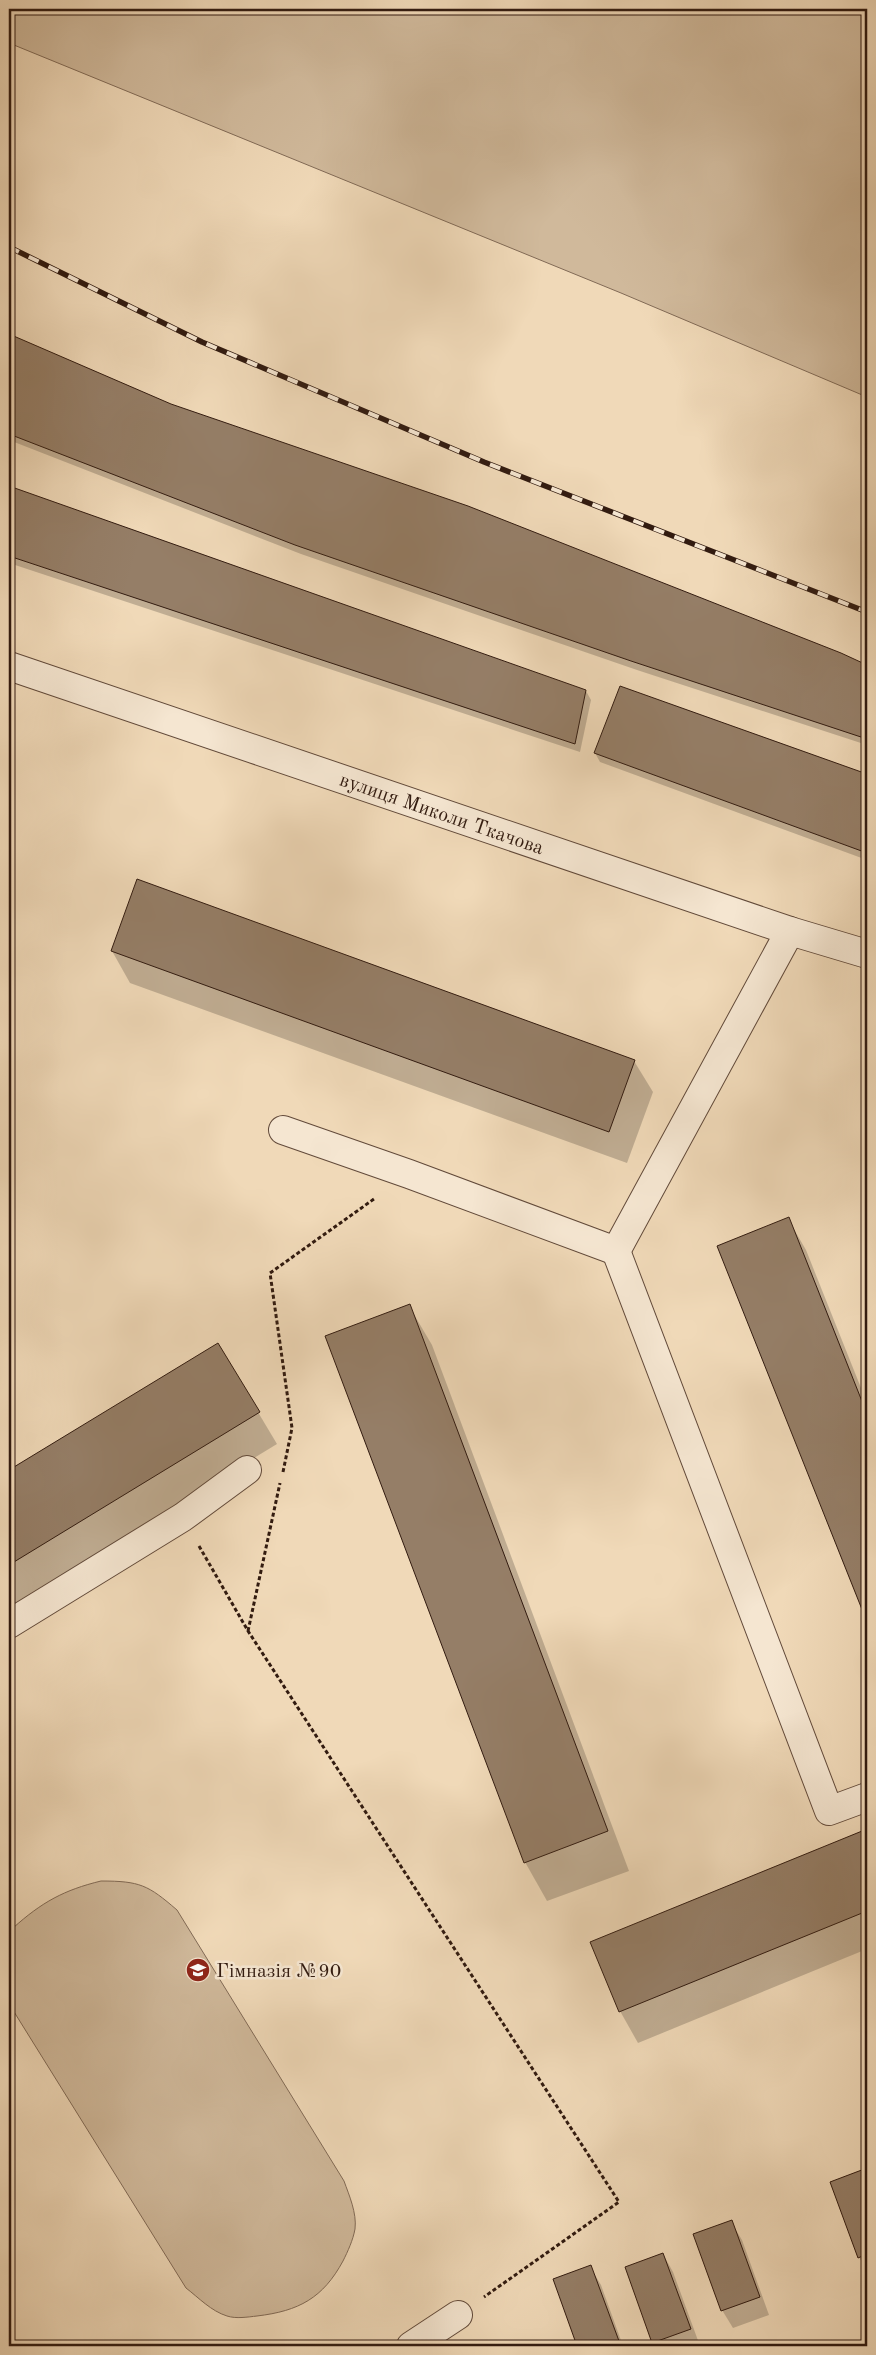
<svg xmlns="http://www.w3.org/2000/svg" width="876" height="2355" viewBox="0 0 876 2355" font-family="'Old Standard TT',serif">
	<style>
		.green { fill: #d0b99b; stroke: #816a56 }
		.shadow { fill: #0003 }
		.building { fill: #957e67; stroke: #321b10 }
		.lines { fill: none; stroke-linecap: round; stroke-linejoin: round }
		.minor-casing { stroke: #624a3a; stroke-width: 30 }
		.path { stroke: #321b10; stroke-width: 3; stroke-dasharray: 4 2.5; stroke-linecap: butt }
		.minor { stroke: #f5e6d1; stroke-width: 28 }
		.rail-casing { stroke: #321b10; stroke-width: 5.5 }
		.rail { stroke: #f5e6d1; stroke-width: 4; stroke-dasharray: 11; stroke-linecap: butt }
		.labels { text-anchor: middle; stroke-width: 5; stroke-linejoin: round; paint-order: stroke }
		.street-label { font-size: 20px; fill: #321b10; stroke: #f5e6d1 }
		.poi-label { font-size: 20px; fill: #321b10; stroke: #f5e6d1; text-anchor: start }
	</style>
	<rect width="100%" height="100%" fill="#f0d9b8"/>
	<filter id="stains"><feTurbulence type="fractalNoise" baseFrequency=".004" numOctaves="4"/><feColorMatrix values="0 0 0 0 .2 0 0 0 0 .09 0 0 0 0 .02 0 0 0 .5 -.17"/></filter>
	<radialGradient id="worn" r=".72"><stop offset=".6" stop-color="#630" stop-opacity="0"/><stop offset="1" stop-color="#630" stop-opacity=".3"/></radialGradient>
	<!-- green -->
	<g class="green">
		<path d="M9,9H867V397L621,293L9,43Z"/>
		<path d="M101,1881C140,1881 148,1885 177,1910L344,2181C349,2195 357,2213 355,2229C353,2240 348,2251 343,2261C323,2298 299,2311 257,2316C248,2317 236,2319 227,2316C211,2311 199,2298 186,2288L11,2007L9,1933L13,1928C42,1902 64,1890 101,1881Z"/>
	</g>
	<!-- shadow -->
	<g class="shadow">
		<path d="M9,334L171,405L840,654L867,667V745L637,670L301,554L9,440Z"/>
		<path d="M9,487L586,691L591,700L580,752L9,563Z"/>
		<path d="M621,687L867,775V860L600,762L595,753Z"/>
		<path d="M112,951L634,1061L653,1092L627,1163L130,983Z"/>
		<path d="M788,1219L806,1250L867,1403V1618L718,1246Z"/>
		<path d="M409,1306L432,1345L629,1871L547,1901L525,1862Z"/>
		<path d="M218,1345L277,1444L9,1607V1471Z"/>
		<path d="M867,1830V1949L638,2043L620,2011L592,1942Z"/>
		<path d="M867,2170V2271L859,2257L832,2182Z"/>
		<path d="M731,2222L742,2240L769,2315L733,2328L722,2310Z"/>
		<path d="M663,2254L673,2272L700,2346H656L654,2342Z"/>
		<path d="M590,2267L601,2285L623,2346H578L554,2280Z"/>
	</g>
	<!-- building -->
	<g class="building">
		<path d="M9,334L171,404L468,506L841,653L867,665V739L631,661L295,545L9,434Z"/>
		<path d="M9,486L586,690L575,744L9,556Z"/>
		<path d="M620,686L867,774V853L594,753Z"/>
		<path d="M137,879L635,1060L609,1132L111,951Z"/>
		<path d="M789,1217L867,1414V1622L717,1246Z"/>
		<path d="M410,1304L608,1831L524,1863L325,1336Z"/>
		<path d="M218,1343L260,1412L9,1565V1470Z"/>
		<path d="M867,1829V1911L619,2012L590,1942Z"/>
		<path d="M867,2168V2254L858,2258L830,2182Z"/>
		<path d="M732,2220L760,2297L721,2311L693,2234Z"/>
		<path d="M663,2253L691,2329L652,2343L625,2267Z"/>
		<path d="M591,2265L619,2341L605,2346H577L553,2279Z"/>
	</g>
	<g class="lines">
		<!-- minor casing -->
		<g class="minor-casing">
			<g id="minor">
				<path d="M9,666L790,931L867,954"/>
				<path d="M283,1130L409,1174L616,1251L790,931"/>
				<path d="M616,1251L829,1811L867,1797"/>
				<path d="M9,1624L183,1517L247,1470"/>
				<path d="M411,2346L458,2315"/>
			</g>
		</g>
		<!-- path -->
		<g class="path">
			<path d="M283,1472L292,1428L270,1273L374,1199"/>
			<path d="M199,1546L248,1631L619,2202L484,2297"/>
			<path d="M248,1631L280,1483"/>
		</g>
		<!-- minor -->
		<use href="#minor" class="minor"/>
		<!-- rail casing -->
		<g class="rail-casing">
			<path id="rail" d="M9,247L202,342L484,462L867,612"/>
		</g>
		<!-- rail -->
		<use href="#rail" class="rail"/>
	</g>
	<!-- icons -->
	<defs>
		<g id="school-disc" transform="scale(1.25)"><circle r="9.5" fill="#8f2418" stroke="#f5e6d1"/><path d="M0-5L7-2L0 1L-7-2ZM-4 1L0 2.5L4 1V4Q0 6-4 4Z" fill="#fff"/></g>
	</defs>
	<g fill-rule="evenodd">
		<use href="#school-disc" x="198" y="1970"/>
	</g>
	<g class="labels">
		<!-- street labels -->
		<g class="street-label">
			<text transform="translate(442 813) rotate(19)" y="7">вулиця Миколи Ткачова</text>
		</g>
		<!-- poi labels -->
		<g class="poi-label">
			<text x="216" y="1977">Гімназія №90</text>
		</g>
	</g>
	<!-- margin -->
	<rect width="876" height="2355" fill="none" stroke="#f0d9b8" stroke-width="30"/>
	<rect x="10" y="10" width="856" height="2335" fill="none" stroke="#321b10" stroke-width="2.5"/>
	<rect x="15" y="15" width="846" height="2325" fill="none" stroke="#321b10"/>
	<rect width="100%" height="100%" filter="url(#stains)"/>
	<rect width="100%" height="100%" fill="url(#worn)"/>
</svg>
